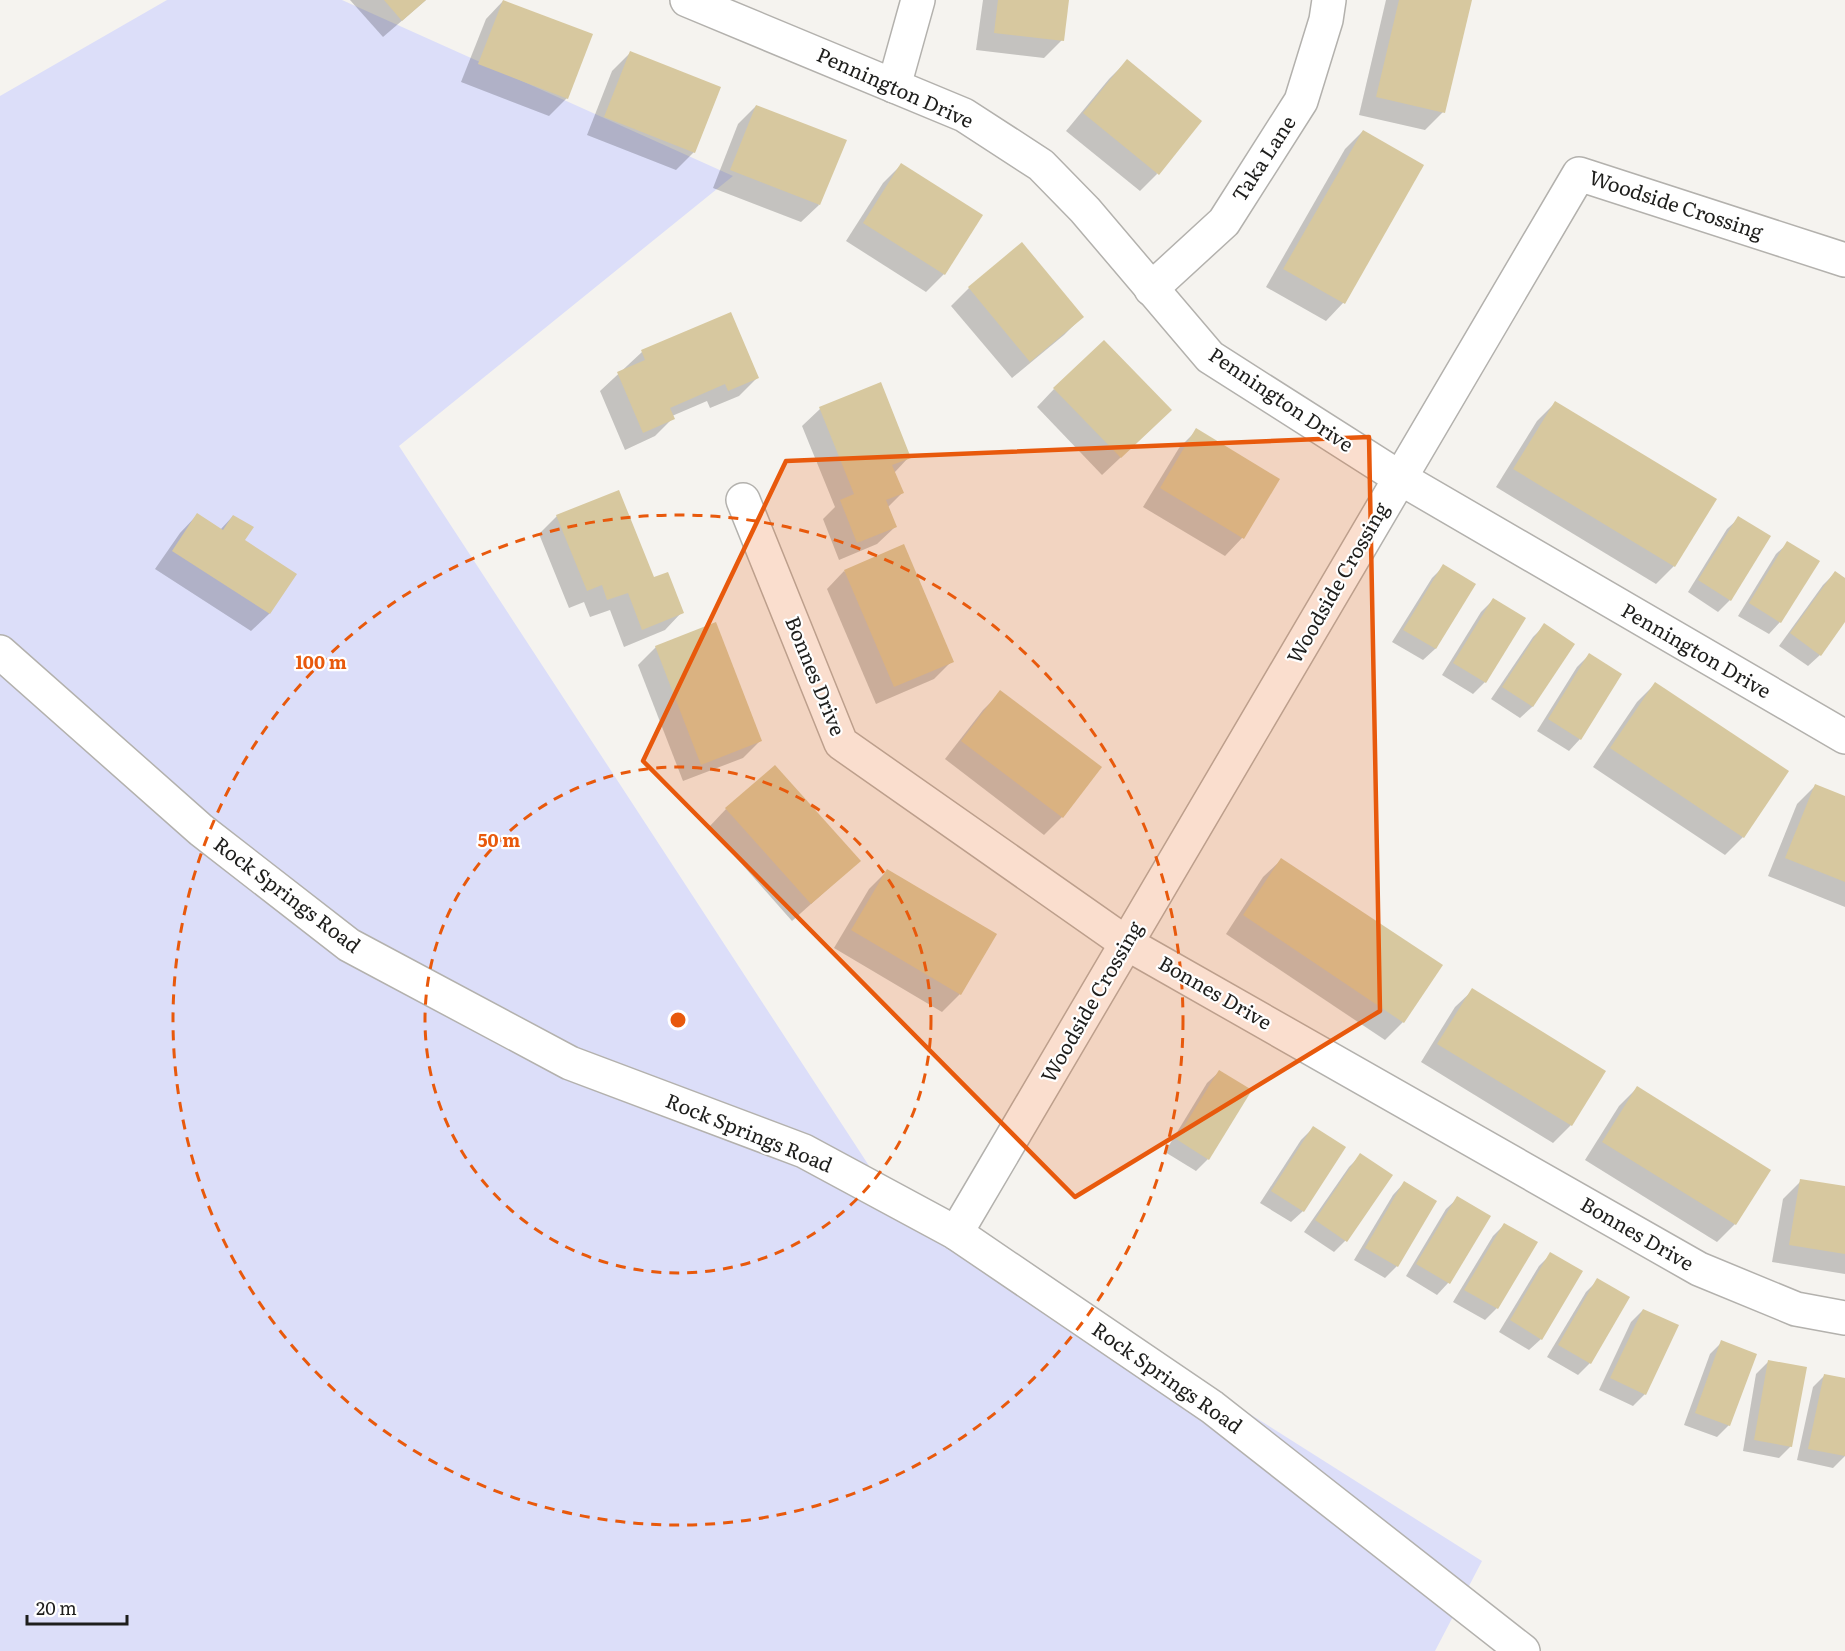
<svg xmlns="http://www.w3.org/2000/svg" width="1845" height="1651" viewBox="0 0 1845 1651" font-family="Literata,serif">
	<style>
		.green { fill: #dcdef9 }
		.shadow { fill: #0003 }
		.building { fill: #d7c89f }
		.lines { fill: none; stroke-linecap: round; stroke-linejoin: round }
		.minor-casing { stroke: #b3b1ad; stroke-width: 36 }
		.minor { stroke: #fff; stroke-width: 33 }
		.marked { fill: #e8590c; fill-opacity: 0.2; stroke: #e8590c; stroke-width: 4.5; stroke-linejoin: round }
		.ring { fill: none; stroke: #e8590c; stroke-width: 3; stroke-dasharray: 10 8 }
		.labels { text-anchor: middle; stroke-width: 4.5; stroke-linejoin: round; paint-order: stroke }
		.street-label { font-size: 20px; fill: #1e1e1c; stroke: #fff }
		.centre { fill: #e8590c; stroke: #fff; stroke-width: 3 }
		.ring-label { font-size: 18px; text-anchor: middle; font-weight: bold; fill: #e8590c; stroke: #fff; stroke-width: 4.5; stroke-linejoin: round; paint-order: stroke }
	</style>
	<rect width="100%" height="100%" fill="#f5f3ef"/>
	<!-- green -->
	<path class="green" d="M167,0H342L733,176L399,446L877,1178L1482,1561L1435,1651H0V96Z"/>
	<!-- shadow -->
	<g class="shadow">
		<path d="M350,0H426L383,37Z"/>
		<path d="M983,0H1067L1062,40L1044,58L976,50Z"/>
		<path d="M1386,0H1470L1443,112L1425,130L1359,115Z"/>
		<path d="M503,1L567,98L549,116L461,82L486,19Z"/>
		<path d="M630,53L694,152L676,170L587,135L612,71Z"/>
		<path d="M1127,61L1157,174L1140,191L1066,131L1109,79Z"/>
		<path d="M756,106L819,205L801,222L713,188L738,124Z"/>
		<path d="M1363,131L1343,303L1326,321L1266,287L1345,149Z"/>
		<path d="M901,165L944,274L926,292L846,241L883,183Z"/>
		<path d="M1022,244L1082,317L1064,335L1012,378L951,306L969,288Z"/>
		<path d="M642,352L757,378L739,396L710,408L707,401L672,416L673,418L655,436L625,450L600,391Z"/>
		<path d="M1054,389L1152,428L1102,475L1037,407Z"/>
		<path d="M1555,403L1715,500L1674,566L1656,584L1496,487L1537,421Z"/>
		<path d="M820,409L909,457L894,473L902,493L888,507L895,527L877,544L839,560L823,519L835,507L802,426Z"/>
		<path d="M1197,430L1278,479L1242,538L1225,556L1143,507L1179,448Z"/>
		<path d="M197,515L220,530L233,516L243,540L295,574L269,614L251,631L155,569L180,533Z"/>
		<path d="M557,516L653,579L682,612L665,630L624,647L610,610L590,617L584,602L569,608L539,534Z"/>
		<path d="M1739,518L1730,600L1718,612L1688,592L1727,529Z"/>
		<path d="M1788,543L1780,622L1769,634L1738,616L1776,554Z"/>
		<path d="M1444,566L1474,584L1435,649L1423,660L1392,642L1432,578Z"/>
		<path d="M844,571L952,661L934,679L876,704L827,589Z"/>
		<path d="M1835,573L1845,580V620L1820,655L1808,666L1779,646L1823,585Z"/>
		<path d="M1493,600L1485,682L1473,694L1442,675L1481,612Z"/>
		<path d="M1545,625L1573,644L1532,707L1520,718L1491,699L1533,637Z"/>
		<path d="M656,647L761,740L743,758L683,781L638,665Z"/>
		<path d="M1589,655L1580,739L1569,751L1537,731L1577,667Z"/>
		<path d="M1655,684L1743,837L1725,855L1593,767L1637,702Z"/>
		<path d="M1001,692L1100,768L1062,817L1044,835L945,759L983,710Z"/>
		<path d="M1815,786L1845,798V907L1768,876L1797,804Z"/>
		<path d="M726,809L859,861L792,921L709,827Z"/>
		<path d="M1281,860L1403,1022L1385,1040L1226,934L1263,877Z"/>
		<path d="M887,871L960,994L942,1012L834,948L869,889Z"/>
		<path d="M1473,990L1604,1071L1571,1125L1553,1143L1421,1062L1455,1007Z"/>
		<path d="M1219,1072L1208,1159L1196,1171L1165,1152L1207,1083Z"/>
		<path d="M1637,1088L1735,1224L1717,1242L1585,1160L1619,1106Z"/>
		<path d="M1313,1128L1303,1211L1291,1222L1260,1203L1301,1140Z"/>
		<path d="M1361,1155L1345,1241L1334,1252L1304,1232L1349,1167Z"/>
		<path d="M1801,1181L1845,1188V1274L1772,1262L1783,1199Z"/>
		<path d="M1404,1183L1435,1201L1397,1266L1385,1278L1354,1260L1393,1195Z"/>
		<path d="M1458,1198L1448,1283L1437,1295L1406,1276L1446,1209Z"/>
		<path d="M1504,1225L1536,1243L1497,1308L1485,1320L1453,1302L1493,1236Z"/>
		<path d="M1551,1254L1541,1339L1529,1350L1499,1332L1539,1266Z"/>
		<path d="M1598,1280L1590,1363L1578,1375L1547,1357L1586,1292Z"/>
		<path d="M1643,1310L1645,1394L1633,1406L1599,1390L1631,1322Z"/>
		<path d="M1722,1342L1729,1425L1717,1437L1684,1425L1710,1354Z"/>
		<path d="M1768,1362L1791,1446L1779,1458L1743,1451L1756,1374Z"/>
		<path d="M1824,1376L1845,1380V1456L1833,1468L1797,1460L1813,1387Z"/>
	</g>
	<!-- building -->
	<g class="building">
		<path d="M384,0H426L402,21Z"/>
		<path d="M503,0L593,34L568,99L478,64Z"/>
		<path d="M998,0H1069L1064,41L994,33Z"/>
		<path d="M1399,0H1472L1445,113L1376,97Z"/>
		<path d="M630,51L721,87L695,153L604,117Z"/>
		<path d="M1127,59L1202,121L1159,175L1083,113Z"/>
		<path d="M756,105L847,140L820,205L730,170Z"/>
		<path d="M1363,130L1424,165L1345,304L1283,269Z"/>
		<path d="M901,163L983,215L945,275L863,223Z"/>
		<path d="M1022,242L1084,317L1030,362L968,287Z"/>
		<path d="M731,312L759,378L728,391L725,384L670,408L675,419L643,433L617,372L645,360L641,350Z"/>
		<path d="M1104,340L1172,410L1121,458L1053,388Z"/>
		<path d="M881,382L911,458L892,465L904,493L886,500L897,527L857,543L840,500L854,494L819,407Z"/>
		<path d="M1555,401L1717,499L1675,567L1513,469Z"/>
		<path d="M1196,428L1280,479L1244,539L1160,488Z"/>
		<path d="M619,490L654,577L668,572L684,613L642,630L628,593L607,600L602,585L587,591L556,515Z"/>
		<path d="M197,513L223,530L233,515L254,527L245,540L297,574L270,614L172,551Z"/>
		<path d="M1738,516L1771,536L1731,601L1698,580Z"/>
		<path d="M1787,541L1820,561L1781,623L1749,603Z"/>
		<path d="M904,544L954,662L894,687L844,570Z"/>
		<path d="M1443,564L1476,584L1436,649L1403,630Z"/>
		<path d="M1835,571L1845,578V622L1821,656L1790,633Z"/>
		<path d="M1493,598L1526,618L1486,683L1453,663Z"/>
		<path d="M716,622L762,741L701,765L655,646Z"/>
		<path d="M1544,623L1575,644L1533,707L1502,687Z"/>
		<path d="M1589,653L1622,674L1581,740L1548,719Z"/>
		<path d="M1655,682L1789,771L1744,838L1610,748Z"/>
		<path d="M1000,690L1102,767L1063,818L961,741Z"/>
		<path d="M775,765L861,861L811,904L725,808Z"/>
		<path d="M1815,784L1845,796V882L1785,858Z"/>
		<path d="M1281,858L1443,965L1404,1023L1243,915Z"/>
		<path d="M887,869L997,934L961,995L851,930Z"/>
		<path d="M1472,988L1606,1071L1572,1126L1437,1044Z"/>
		<path d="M1219,1070L1252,1090L1209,1160L1176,1139Z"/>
		<path d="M1637,1086L1771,1170L1736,1225L1602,1142Z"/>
		<path d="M1313,1126L1346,1147L1304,1212L1271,1191Z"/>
		<path d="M1360,1153L1393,1175L1347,1242L1315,1220Z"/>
		<path d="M1800,1179L1845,1186V1254L1789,1245Z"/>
		<path d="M1404,1181L1437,1201L1398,1267L1365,1248Z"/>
		<path d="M1457,1196L1491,1216L1450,1284L1416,1264Z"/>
		<path d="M1504,1223L1538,1242L1498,1309L1464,1290Z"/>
		<path d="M1550,1252L1583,1271L1542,1340L1510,1320Z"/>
		<path d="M1597,1278L1630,1297L1591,1364L1558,1345Z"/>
		<path d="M1643,1309L1679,1325L1646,1395L1610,1378Z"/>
		<path d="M1721,1340L1757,1354L1730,1426L1695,1413Z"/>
		<path d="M1768,1360L1807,1367L1792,1447L1754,1440Z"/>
		<path d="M1824,1374L1845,1378V1456L1808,1449Z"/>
	</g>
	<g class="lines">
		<!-- minor casing -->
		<g class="minor-casing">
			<g id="minor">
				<path d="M687,0L964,115L1041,165L1085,210L1210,357L1400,478L1845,737"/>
				<path d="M894,86L918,0"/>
				<path d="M1151,289L1224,222L1301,101L1326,20L1329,0"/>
				<path d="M743,500L841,743L1126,943L1699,1269L1796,1309L1845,1318"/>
				<path d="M0,652L201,830L349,945L570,1063L804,1151L956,1233L1212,1407L1523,1651"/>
				<path d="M956,1233L1579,174L1845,260"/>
			</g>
		</g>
		<!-- minor -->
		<use href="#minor" class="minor"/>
	</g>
	<!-- marked area -->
	<path class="marked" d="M1369,437L1380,1011L1075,1197L643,761L786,461Z"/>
	<!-- distance rings -->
	<g class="ring">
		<circle cx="678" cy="1020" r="253"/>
		<circle cx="678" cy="1020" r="505"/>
	</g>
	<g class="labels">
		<!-- street labels -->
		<g class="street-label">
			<text transform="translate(895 88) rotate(24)" y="7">Pennington Drive</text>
			<text transform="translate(1264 159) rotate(-57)" y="7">Taka Lane</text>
			<text transform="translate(1676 205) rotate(18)" y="7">Woodside Crossing</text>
			<text transform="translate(1281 400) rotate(34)" y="7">Pennington Drive</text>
			<text transform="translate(1338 583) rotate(-60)" y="7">Woodside Crossing</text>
			<text transform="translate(1696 651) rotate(30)" y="7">Pennington Drive</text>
			<text transform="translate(815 676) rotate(68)" y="7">Bonnes Drive</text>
			<text transform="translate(287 895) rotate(37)" y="7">Rock Springs Road</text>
			<text transform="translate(1215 993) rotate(30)" y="7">Bonnes Drive</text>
			<text transform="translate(1092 1002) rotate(-60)" y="7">Woodside Crossing</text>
			<text transform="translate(749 1133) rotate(22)" y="7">Rock Springs Road</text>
			<text transform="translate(1637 1234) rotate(30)" y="7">Bonnes Drive</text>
			<text transform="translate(1167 1378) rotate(35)" y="7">Rock Springs Road</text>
		</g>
	</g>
	<circle cx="678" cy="1020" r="9" class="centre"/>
	<g class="ring-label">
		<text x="321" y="669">100 m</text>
		<text x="499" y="847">50 m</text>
	</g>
	<!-- scale -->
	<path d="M27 1615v9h100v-9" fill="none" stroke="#1e1e1c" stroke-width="3"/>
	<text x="36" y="1615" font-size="18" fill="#1e1e1c" stroke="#ffffff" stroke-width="4.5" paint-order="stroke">20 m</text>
</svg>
